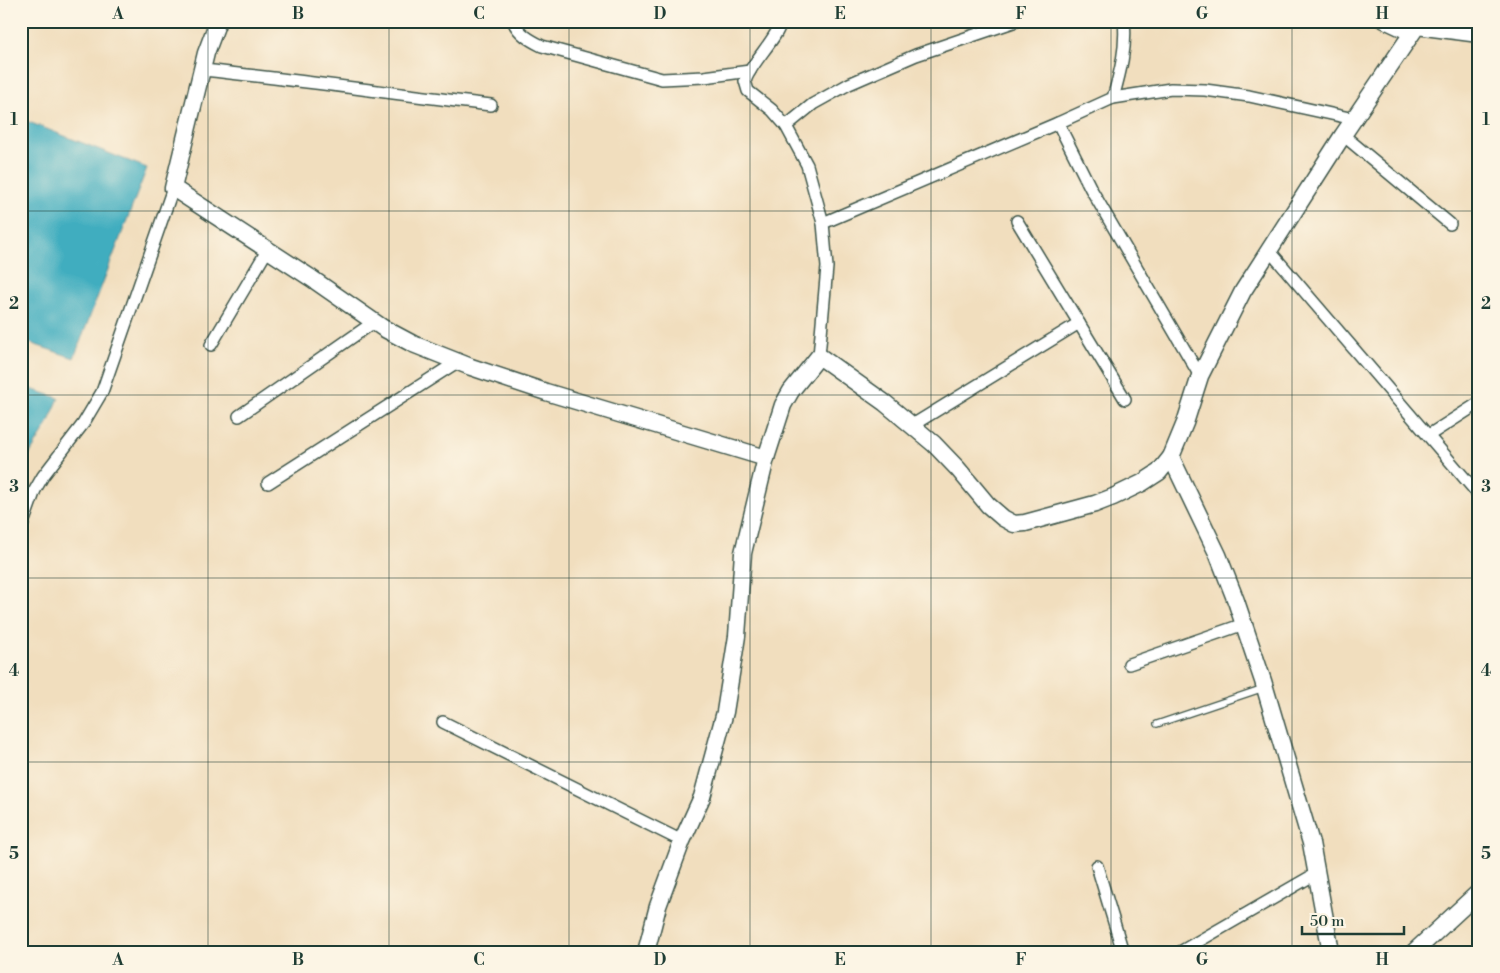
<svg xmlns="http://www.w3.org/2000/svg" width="1500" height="973" viewBox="0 0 1500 973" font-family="'Libre Bodoni',serif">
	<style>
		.water { fill: #40adbf; stroke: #30757a }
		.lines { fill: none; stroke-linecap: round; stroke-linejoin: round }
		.lane-casing { stroke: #3e5549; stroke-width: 8 }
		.street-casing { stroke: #3e5549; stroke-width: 14 }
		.secondary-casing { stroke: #3e5549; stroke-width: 19 }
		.lane { stroke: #fff; stroke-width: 5.5 }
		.street { stroke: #fff; stroke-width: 11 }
		.secondary { stroke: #fff; stroke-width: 16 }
		.grid { fill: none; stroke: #1f3d34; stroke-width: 1; stroke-opacity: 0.55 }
		.neatline { fill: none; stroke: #1f3d34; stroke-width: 2 }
		.grid-label { font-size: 16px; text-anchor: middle; font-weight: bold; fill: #1f3d34 }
	</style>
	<rect width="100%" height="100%" fill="#fcf5e5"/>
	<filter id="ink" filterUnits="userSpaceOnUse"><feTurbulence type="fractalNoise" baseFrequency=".02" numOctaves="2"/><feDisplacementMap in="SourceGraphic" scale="10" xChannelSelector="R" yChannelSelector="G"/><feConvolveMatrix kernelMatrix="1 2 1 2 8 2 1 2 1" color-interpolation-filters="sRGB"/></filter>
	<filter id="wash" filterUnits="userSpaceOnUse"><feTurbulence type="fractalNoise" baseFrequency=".0096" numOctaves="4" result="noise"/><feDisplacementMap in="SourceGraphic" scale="20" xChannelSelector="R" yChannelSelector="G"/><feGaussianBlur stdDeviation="1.12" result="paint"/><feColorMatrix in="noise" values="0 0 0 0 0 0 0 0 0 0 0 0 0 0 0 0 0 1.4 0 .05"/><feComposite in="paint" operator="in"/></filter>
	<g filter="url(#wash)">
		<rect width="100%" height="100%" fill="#f1debe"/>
		<!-- water -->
		<g class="water">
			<path d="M21,119L147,168L74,358L21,340Z"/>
			<path d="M21,386L59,398L47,426L21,468Z"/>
		</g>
	</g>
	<g filter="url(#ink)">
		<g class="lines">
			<!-- lane casing -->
			<g class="lane-casing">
				<path id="lane" d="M1157,724L1264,688"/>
			</g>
			<!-- street casing -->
			<g class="street-casing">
				<g id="street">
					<path d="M513,21C519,34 530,40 542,46L662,79L704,77L750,71"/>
					<path d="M781,21C778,38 752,61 745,81L748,91L772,110L786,126"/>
					<path d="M1124,21C1127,47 1120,73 1113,98L1058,123L1091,189L1200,376"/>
					<path d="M1381,21L1411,35"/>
					<path d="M203,70C299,80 395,94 491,105"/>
					<path d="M1113,98L1171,89L1205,90L1249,96L1354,119"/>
					<path d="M1343,135L1450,224"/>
					<path d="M1017,221L1125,399"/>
					<path d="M823,223L1058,123"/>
					<path d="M1268,249L1479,495"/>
					<path d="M211,345L268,249"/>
					<path d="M819,356L827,267L823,223L807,165L786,126L813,104L849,84L916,55L1016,21"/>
					<path d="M239,416L374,322"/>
					<path d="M911,426L1079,323"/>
					<path d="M1429,435L1479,403"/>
					<path d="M268,483L457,362"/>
					<path d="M21,529L35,490L43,476L83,424L102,392L173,188"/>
					<path d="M1129,664L1244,624"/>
					<path d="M443,722L682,841"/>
					<path d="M1097,866L1123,952"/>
					<path d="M1180,952L1317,873"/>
				</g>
			</g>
			<!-- secondary casing -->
			<g class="secondary-casing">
				<g id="secondary">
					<path d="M218,21L206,53L173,188L311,278L383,328L413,344L471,367L546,392L766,458"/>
					<path d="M1171,457L1218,555L1236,601L1263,681L1311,843L1331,952"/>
					<path d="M646,952L658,906L682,841L702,797L725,712L737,636L743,553L766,458L783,405L791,391L819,356L885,403L934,444L958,469L988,505L1003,518L1014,524L1025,523L1095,504L1113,497L1142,483L1159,472L1171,457L1185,423L1200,376L1243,291L1343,135L1417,26L1479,34"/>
					<path d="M1414,952L1479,892"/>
				</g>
			</g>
			<!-- lane -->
			<use href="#lane" class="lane"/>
			<!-- street -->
			<use href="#street" class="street"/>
			<!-- secondary -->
			<use href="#secondary" class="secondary"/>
		</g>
	</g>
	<!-- grid -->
	<path class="grid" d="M208,21V952M389,21V952M569,21V952M750,21V952M931,21V952M1111,21V952M1292,21V952M21,211H1479M21,395H1479M21,578H1479M21,762H1479"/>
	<!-- margin -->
	<rect width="1500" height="973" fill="none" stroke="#fcf5e5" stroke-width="55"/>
	<!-- scale -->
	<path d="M1302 926v8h102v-8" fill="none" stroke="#1f3d34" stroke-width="2.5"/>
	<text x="1310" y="926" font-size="15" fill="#1f3d34" stroke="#fcf5e5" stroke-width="4" paint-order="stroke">50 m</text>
	<rect x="28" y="28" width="1444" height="918" class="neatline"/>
	<g class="grid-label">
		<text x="118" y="19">A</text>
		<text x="298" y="19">B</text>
		<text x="479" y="19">C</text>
		<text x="660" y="19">D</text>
		<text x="840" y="19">E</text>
		<text x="1021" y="19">F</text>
		<text x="1202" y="19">G</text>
		<text x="1382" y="19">H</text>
		<text x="14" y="125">1</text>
		<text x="1486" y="125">1</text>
		<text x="14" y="309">2</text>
		<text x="1486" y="309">2</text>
		<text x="14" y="492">3</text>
		<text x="1486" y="492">3</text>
		<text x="14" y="676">4</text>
		<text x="1486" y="676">4</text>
		<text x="14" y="859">5</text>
		<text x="1486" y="859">5</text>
		<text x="118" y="965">A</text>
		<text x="298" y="965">B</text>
		<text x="479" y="965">C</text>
		<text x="660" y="965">D</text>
		<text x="840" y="965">E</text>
		<text x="1021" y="965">F</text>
		<text x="1202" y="965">G</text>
		<text x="1382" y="965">H</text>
	</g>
</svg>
